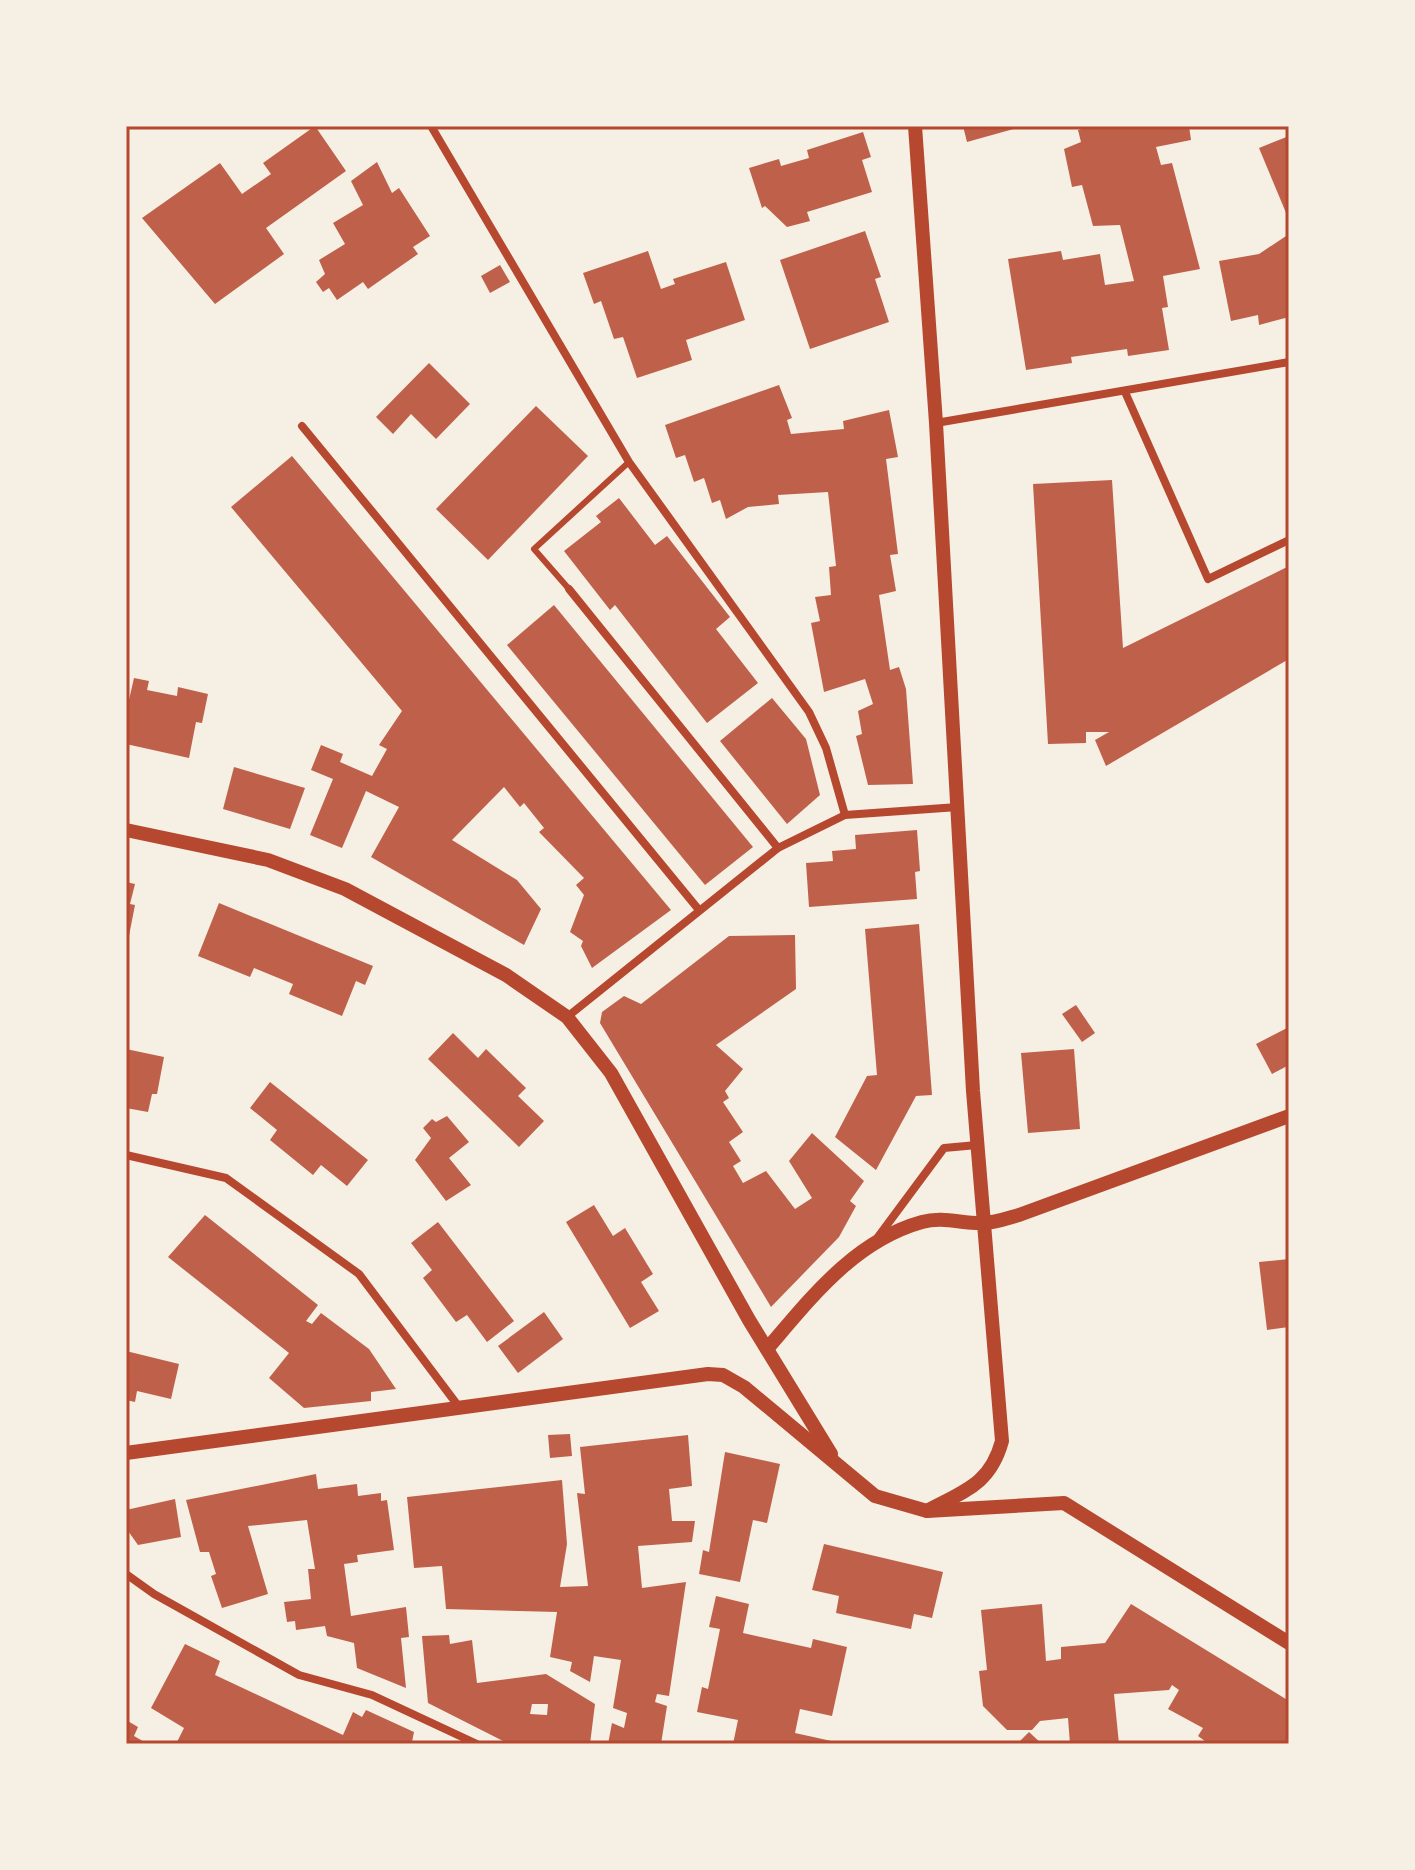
<svg xmlns="http://www.w3.org/2000/svg" width="1415" height="1870" viewBox="0 0 1415 1870" font-family="'Open Sans',sans-serif">
	<style>
		.building { fill: #bf614a; fill-rule: evenodd }
		.lines { fill: none; stroke-linecap: round; stroke-linejoin: round }
		.service { stroke: #b5482f; stroke-width: 6 }
		.minor { stroke: #b5482f; stroke-width: 8 }
		.tertiary { stroke: #b5482f; stroke-width: 14 }
		.neatline { fill: none; stroke: #b5482f; stroke-width: 3 }
	</style>
	<rect width="100%" height="100%" fill="#f6efe4"/>
	<!-- building -->
	<g class="building">
		<path d="M315,126L346,171L266,228L284,254L215,304L142,218L220,163L242,194L271,174L263,163Z"/>
		<path d="M963,126H1021V127L967,142Z"/>
		<path d="M1093,126H1189L1191,140L1156,147L1161,165L1172,163L1200,269L1163,276L1168,307L1162,308L1169,350L1128,356L1127,349L1071,357L1072,363L1026,370L1008,259L1061,251L1063,260L1100,254L1105,285L1134,281L1120,225L1093,226L1082,185L1072,187L1064,149L1081,142L1078,130Z"/>
		<path d="M863,132L871,157L862,160L872,192L807,212L810,221L787,227L765,206L762,208L749,168L779,159L781,166L809,158L807,150Z"/>
		<path d="M1289,136V220L1259,148Z"/>
		<path d="M377,162L392,193L399,188L430,236L413,247L418,254L368,289L363,282L337,300L329,288L323,292L316,282L325,274L319,260L345,244L333,223L363,205L351,181Z"/>
		<path d="M865,231L881,277L875,279L889,322L810,349L780,260Z"/>
		<path d="M1289,234V317L1259,325L1258,315L1231,321L1219,261L1259,254Z"/>
		<path d="M648,251L661,289L675,284L673,279L726,262L745,320L686,340L692,360L637,378L623,337L614,339L601,301L594,304L583,273Z"/>
		<path d="M500,265L510,282L490,293L481,276Z"/>
		<path d="M429,363L470,404L436,439L411,414L393,434L376,417Z"/>
		<path d="M779,385L792,418L787,420L791,434L844,429L843,421L889,410L898,457L886,459L898,554L890,555L896,591L879,595L890,670L899,667L906,689L913,784L868,785L856,736L862,734L858,711L873,704L865,679L824,692L811,623L820,621L815,597L831,595L829,567L836,566L828,492L778,495L779,504L748,507L726,519L720,500L712,503L704,478L694,482L685,455L676,458L665,425Z"/>
		<path d="M536,406L588,456L488,560L436,509Z"/>
		<path d="M292,456L671,910L592,968L581,946L583,941L570,932L584,895L576,885L584,878L539,832L544,828L524,803L520,807L504,787L452,840L517,880L541,909L524,945L371,857L399,807L366,791L342,848L310,835L333,779L311,770L321,745L343,754L340,762L372,776L387,749L379,745L402,711L231,507Z"/>
		<path d="M1112,480L1123,648L1289,566V659L1106,766L1095,740L1109,732H1086V743L1048,744L1033,484Z"/>
		<path d="M619,498L655,545L667,536L730,617L716,629L758,683L707,723L615,605L610,610L564,551L601,522L596,516Z"/>
		<path d="M554,605L753,847L705,885L507,645Z"/>
		<path d="M134,678L149,681L147,690L177,696L178,687L208,694L202,723L196,722L189,758L126,744V713Z"/>
		<path d="M772,698L806,739L820,795L787,824L720,741Z"/>
		<path d="M234,767L305,788L290,829L223,809Z"/>
		<path d="M917,830L920,871L915,872L917,899L809,907L806,863L833,861L832,851L856,849L855,835Z"/>
		<path d="M126,882L135,884L130,904L135,905L127,946Z"/>
		<path d="M219,903L373,966L365,985L356,981L342,1016L289,994L293,984L254,968L250,977L198,956Z"/>
		<path d="M919,924L932,1095L916,1096L876,1170L835,1137L867,1076L877,1075L865,929Z"/>
		<path d="M795,935L796,989L716,1045L743,1069L725,1091L729,1098L723,1102L743,1132L729,1142L741,1161L733,1166L743,1183L766,1171L795,1209L812,1198L789,1161L812,1133L864,1181L850,1201L856,1206L839,1237L771,1307L600,1023L602,1012L624,996L641,1004L729,936Z"/>
		<path d="M1076,1005L1095,1033L1082,1042L1062,1014Z"/>
		<path d="M1289,1027V1065L1272,1074L1256,1044Z"/>
		<path d="M453,1033L478,1058L486,1049L526,1088L518,1096L544,1121L519,1147L428,1059Z"/>
		<path d="M126,1049L164,1057L157,1094H152L148,1112L126,1108Z"/>
		<path d="M1074,1049L1080,1129L1028,1133L1021,1053Z"/>
		<path d="M270,1082L368,1160L347,1186L321,1165L313,1175L270,1140L277,1130L250,1108Z"/>
		<path d="M447,1116L469,1142L449,1158L471,1185L446,1201L415,1160L431,1138L423,1128L432,1119L436,1122Z"/>
		<path d="M594,1205L613,1236L625,1228L653,1274L641,1282L659,1311L630,1328L566,1222Z"/>
		<path d="M205,1215L318,1305L306,1321L312,1324L321,1313L369,1349L396,1389L371,1392V1401L304,1408L269,1378L289,1353L168,1257Z"/>
		<path d="M438,1222L514,1321L487,1342L467,1315L456,1322L423,1278L432,1270L411,1243Z"/>
		<path d="M1289,1259V1327L1267,1330L1259,1262Z"/>
		<path d="M544,1312L563,1339L518,1373L498,1346Z"/>
		<path d="M126,1351L179,1364L171,1399L137,1391L135,1402L126,1400Z"/>
		<path d="M570,1434L572,1456L550,1458L548,1435Z"/>
		<path d="M688,1435L692,1486L669,1489L672,1521H695L692,1542L638,1546L642,1588L686,1582L669,1696L657,1694L655,1702L667,1706L661,1744H608L612,1723L624,1728L627,1713L613,1708L621,1660L594,1656L590,1682L570,1671L572,1662L550,1657L557,1612L446,1609L442,1566L414,1568L407,1497L562,1480L567,1544L560,1587L588,1586L577,1493L585,1494L580,1447Z"/>
		<path d="M725,1452L780,1464L767,1523L753,1520L740,1582L699,1574L703,1550L709,1552Z"/>
		<path d="M316,1474L318,1489L357,1484L358,1496L381,1493V1501L387,1500L394,1550L357,1555L358,1562L344,1564L351,1616L406,1607L409,1637L401,1638L406,1688L357,1668L354,1643L327,1636L325,1626L296,1630L295,1621L287,1622L284,1602L311,1599L308,1569H315L307,1520L248,1526L268,1594L222,1608L211,1576L216,1574L209,1552H200L186,1500Z"/>
		<path d="M175,1499L181,1537L138,1545L126,1528V1510Z"/>
		<path d="M824,1544L943,1572L932,1618L914,1614L911,1629L836,1613L839,1596L812,1590Z"/>
		<path d="M716,1596L749,1604L743,1633L811,1648L813,1639L847,1647L832,1716L800,1709L795,1733L845,1744H733L738,1720L697,1712L702,1687L708,1689L720,1629L709,1627Z"/>
		<path d="M1042,1604L1046,1661L1061,1659V1647L1105,1643L1131,1604L1289,1701V1744H1209L1198,1736L1203,1728L1168,1709L1179,1690L1172,1685L1169,1690L1114,1694L1119,1744H1070L1068,1718L1040,1721L1032,1730H1007L983,1706L979,1671L987,1670L981,1610Z"/>
		<path d="M449,1635L450,1644L472,1640L477,1683L546,1674L595,1704L590,1744H509L428,1703L422,1636ZM532,1704H548L547,1715L530,1714Z"/>
		<path d="M185,1644L220,1661L215,1675L343,1735L353,1712L362,1717L366,1710L414,1732L412,1742L415,1744H176L184,1728L151,1708Z"/>
		<path d="M126,1720L138,1727L134,1736L148,1744H126Z"/>
		<path d="M1029,1732L1042,1744H1017Z"/>
	</g>
	<g class="lines">
		<!-- service -->
		<path class="service" d="M569,589L534,549L629,462"/>
		<!-- minor -->
		<g class="minor">
			<path d="M431,126L629,462L809,712L826,748L845,815"/>
			<path d="M1125,392L1208,579L1289,540"/>
			<path d="M936,423L1289,362"/>
			<path d="M302,426L699,910"/>
			<path d="M569,589L778,848"/>
			<path d="M567,1017L778,848L845,815L958,807"/>
			<path d="M126,1155L226,1178L359,1274L459,1407"/>
			<path d="M878,1237L944,1148L977,1145"/>
			<path d="M126,1574L154,1594L299,1675L372,1695L477,1744"/>
		</g>
		<!-- tertiary -->
		<g class="tertiary">
			<path d="M915,126L936,423L973,1091L1002,1441C990,1485 964,1491 927,1511"/>
			<path d="M126,830L268,860L345,889L506,975L567,1017L611,1073L749,1320L831,1454"/>
			<path d="M767,1349C811,1298 854,1241 922,1222C943,1216 963,1224 983,1223C995,1223 1008,1218 1019,1215L1289,1116"/>
			<path d="M126,1453L708,1374L723,1375L744,1387L875,1496L927,1511L1064,1503L1289,1643"/>
		</g>
	</g>
	<!-- border -->
	<rect width="1415" height="1870" fill="none" stroke="#f6efe4" stroke-width="256"/>
	<rect x="128" y="128" width="1159" height="1614" class="neatline"/>
</svg>
